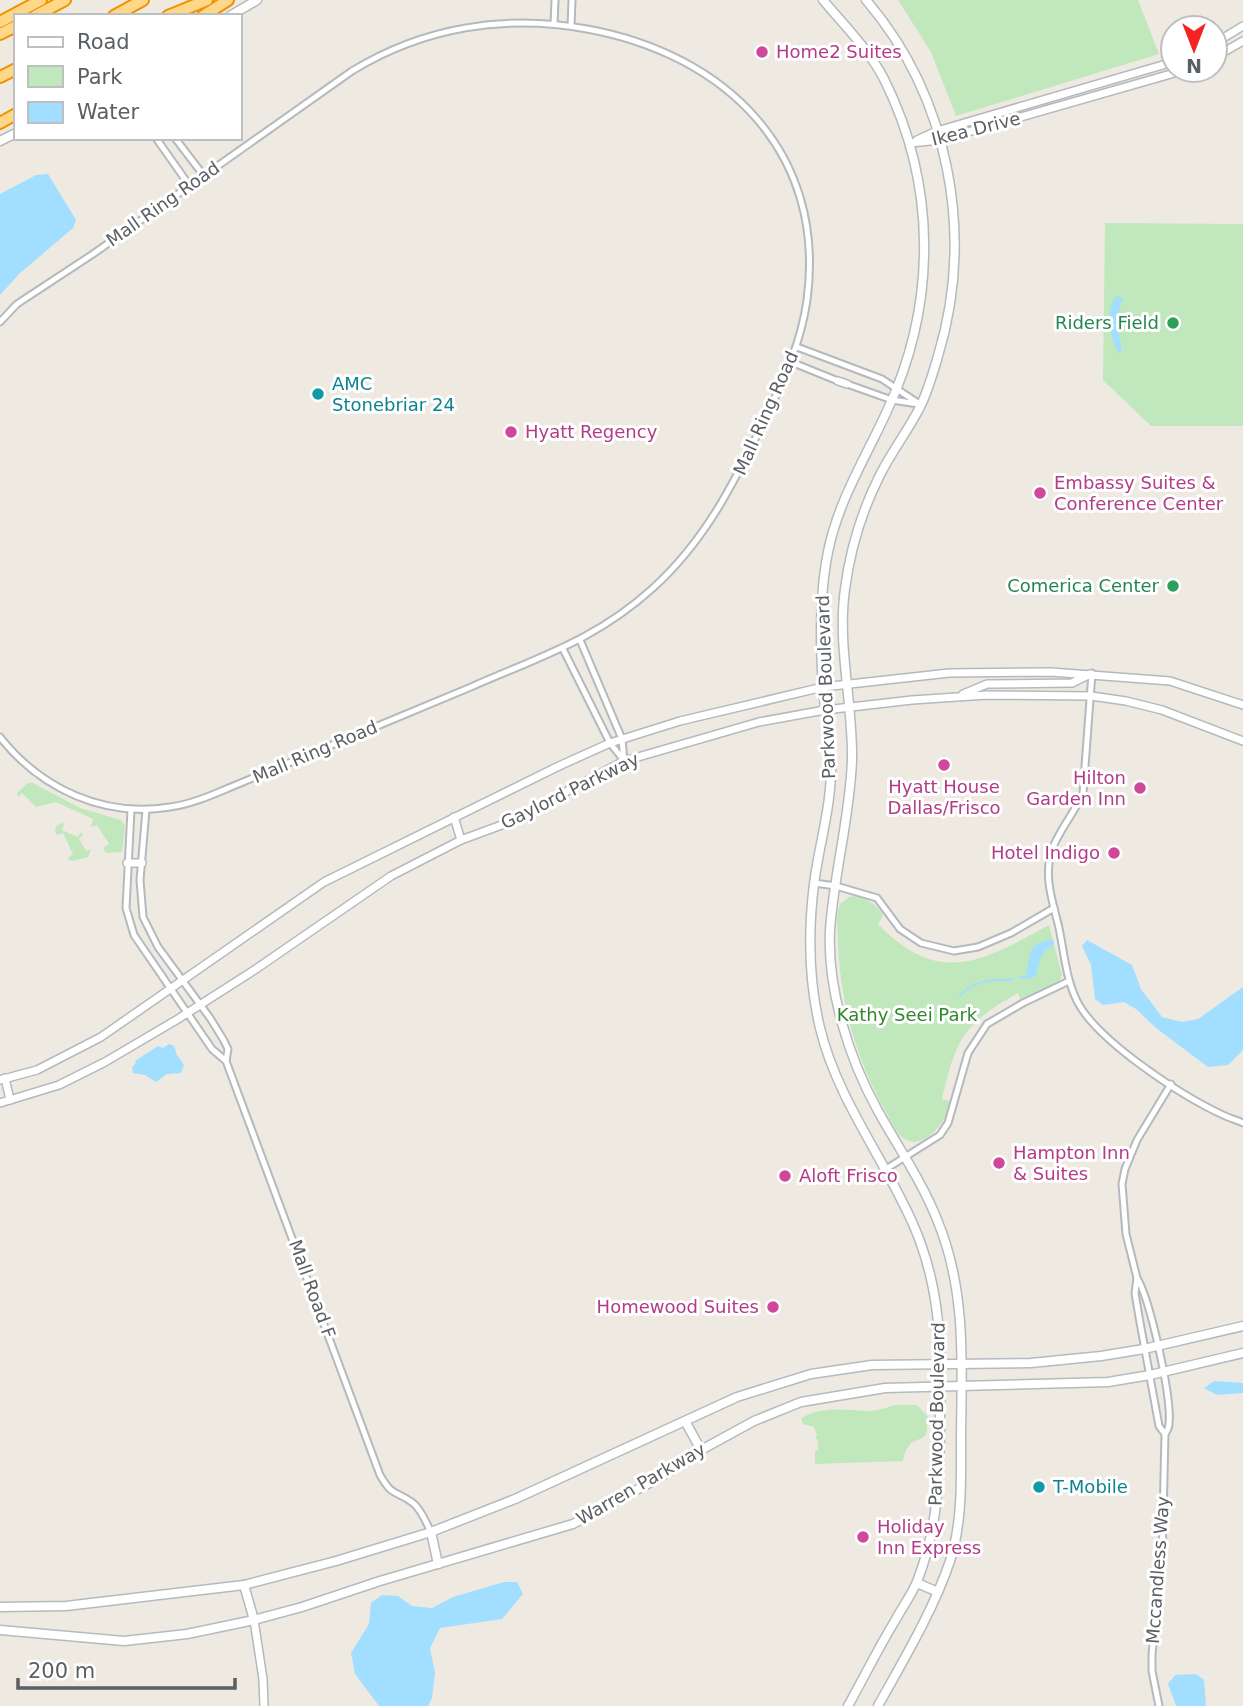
<svg xmlns="http://www.w3.org/2000/svg" width="1243" height="1706" viewBox="0 0 1243 1706" font-family="'DejaVu Sans',sans-serif">
	<style>
		.green { fill: #c0e8bc }
		.water { fill: #a1deff }
		.lines { fill: none; stroke-linecap: round; stroke-linejoin: round }
		.stream { stroke: #a1deff; stroke-width: 2 }
		.minor-casing { stroke: #b5b9bd; stroke-width: 9 }
		.tertiary-casing { stroke: #b5b9bd; stroke-width: 10 }
		.secondary-casing { stroke: #b5babf; stroke-width: 11 }
		.motorway-casing { stroke: #f09100; stroke-width: 14 }
		.minor { stroke: #fff; stroke-width: 5 }
		.tertiary { stroke: #fff; stroke-width: 7 }
		.secondary { stroke: #fff; stroke-width: 8 }
		.motorway { stroke: #ffd788; stroke-width: 10 }
		.hotel-dot { fill: #d1479c; stroke: #fff; stroke-width: 2.5 }
		.leisure-dot { fill: #2e9e5b; stroke: #fff; stroke-width: 2.5 }
		.culture-dot { fill: #0f9aa8; stroke: #fff; stroke-width: 2.5 }
		.labels { text-anchor: middle; stroke-width: 6; stroke-linejoin: round; paint-order: stroke }
		.hotel-label { font-size: 18px; fill: #b23c85; stroke: #fff; text-anchor: start }
		.street-label { font-size: 18px; fill: #5a5f64; stroke: #fff }
		.leisure-label { font-size: 18px; fill: #27864d; stroke: #fff; text-anchor: end }
		.culture-label { font-size: 18px; fill: #0d838f; stroke: #fff; text-anchor: start }
		.park-label { font-size: 18px; fill: #32862f; stroke: #fff }
	</style>
	<rect width="100%" height="100%" fill="#eeeae2"/>
	<!-- green -->
	<g class="green">
		<path d="M898,0H1138L1159,54L956,116L931,52Z"/>
		<path d="M1105,223L1243,224V426H1151L1103,380Z"/>
		<path d="M28,783H33L80,808L121,820L125,826L122,852L106,853L103,848L109,844L97,825L91,827L93,819L56,802L36,807L22,793L18,797L17,793Z"/>
		<path d="M62,823L64,824L62,830L78,837L81,832L83,835L79,839L86,851L91,849L88,857L73,861L67,859L73,854L63,833L57,835L55,831L56,826Z"/>
		<path d="M855,896C867,899 877,904 883,915L878,924C940,988 983,961 1049,925L1062,975L1060,980L1021,1002L1018,993C963,1024 956,1039 942,1099L952,1102C948,1116 939,1128 928,1137C920,1142 911,1144 903,1138C896,1133 892,1123 888,1116C857,1062 840,1004 838,941C838,929 835,916 840,904L849,897Z"/>
		<path d="M896,1405H917L928,1417C926,1439 930,1434 911,1443L905,1452L903,1461L815,1464V1451L818,1450V1440L815,1439L817,1435L814,1427L803,1424L801,1418C823,1406 845,1410 868,1411C877,1411 888,1407 896,1405Z"/>
	</g>
	<!-- water -->
	<g class="water">
		<path d="M48,174L76,220L73,228L19,274L0,295V194L36,175Z"/>
		<path d="M1117,296L1123,299L1116,319L1122,350L1119,353C1111,341 1103,309 1117,296Z"/>
		<path d="M1053,939L1054,945C1039,953 1040,961 1036,976L1029,979L1025,977C1033,957 1022,945 1053,939Z"/>
		<path d="M1087,940L1132,965L1141,989L1162,1017L1182,1022L1198,1019L1243,987V1050L1228,1065L1208,1067L1156,1028L1136,1009L1124,1002L1103,1005L1095,999L1091,965L1082,946Z"/>
		<path d="M169,1044L174,1046L177,1055L184,1065L181,1073L167,1074L156,1082L145,1075L133,1073L132,1067L136,1063L135,1061L158,1046L163,1048Z"/>
		<path d="M1214,1381L1243,1383V1393L1217,1395L1204,1388Z"/>
		<path d="M504,1582H517L523,1594L502,1619L440,1628L430,1648L435,1673L432,1698L428,1706H379L355,1674L351,1653L369,1624L371,1603L382,1595L398,1596L412,1606L432,1608L453,1597Z"/>
		<path d="M1196,1674L1204,1680L1206,1706H1176L1168,1684L1175,1675Z"/>
	</g>
	<g class="lines">
		<!-- stream -->
		<g class="stream">
			<path d="M1019,977H1025"/>
			<path d="M960,996C972,979 995,981 1013,979"/>
		</g>
		<!-- minor casing -->
		<g class="minor-casing">
			<g id="minor">
				<path d="M554,24L555,0"/>
				<path d="M571,26L572,0"/>
				<path d="M156,138L189,185"/>
				<path d="M175,138L204,176"/>
				<path d="M0,322L17,304L93,254L352,71C424,27 505,14 587,29C725,54 827,152 807,300C801,344 783,381 764,421C734,483 705,541 653,588C596,640 539,657 471,687C391,721 311,753 231,787C212,795 192,804 170,807C104,818 41,789 0,737"/>
				<path d="M797,347L882,379L921,405"/>
				<path d="M791,362L838,381"/>
				<path d="M847,384L892,400L918,404"/>
				<path d="M580,640L622,739L624,761"/>
				<path d="M563,649L610,743L622,758"/>
				<path d="M1092,673L1083,793C1075,812 1058,832 1052,850C1043,877 1053,902 1059,928C1064,952 1066,979 1077,1001C1097,1041 1182,1096 1223,1115C1229,1118 1237,1120 1243,1123"/>
				<path d="M131,810L126,908L134,935L212,1049L226,1061L380,1475C393,1498 396,1490 413,1503C422,1510 426,1523 431,1532"/>
				<path d="M146,810L140,880L143,917L158,947L210,1018L223,1039L228,1049L226,1061"/>
				<path d="M814,883L836,886L877,898L900,929L921,943L954,951L978,947L1011,933L1054,908"/>
				<path d="M886,1169L940,1135L948,1123L968,1053L987,1024L1023,1003L1069,981"/>
				<path d="M1137,1278C1150,1299 1172,1398 1169,1424C1169,1427 1167,1431 1165,1434L1162,1562L1152,1654V1671L1159,1706"/>
				<path d="M1165,1434L1159,1426L1139,1317L1135,1293L1137,1278L1126,1234L1122,1184L1125,1169L1137,1140L1171,1084"/>
			</g>
		</g>
		<!-- tertiary casing -->
		<g class="tertiary-casing">
			<g id="tertiary">
				<path d="M1215,43L1243,26"/>
				<path d="M1215,57L1243,41"/>
				<path d="M917,140L937,131L1173,62"/>
				<path d="M910,143L940,140L1185,70"/>
				<path d="M838,381L847,384"/>
				<path d="M963,694L987,684L1072,683L1090,674"/>
				<path d="M454,817L461,840"/>
				<path d="M127,863H142"/>
				<path d="M5,1078L10,1100"/>
				<path d="M0,1080L37,1070L101,1037L324,882L559,766L610,743L680,721L823,687L949,673L1051,672L1170,681L1243,705"/>
				<path d="M0,1103L59,1085L105,1062L178,1019L256,969L391,876L461,840L507,823L624,761L759,722L825,710L912,700L987,695L1091,696L1126,701L1162,710L1243,741"/>
				<path d="M254,1620L263,1679L264,1706"/>
			</g>
		</g>
		<!-- secondary casing -->
		<g class="secondary-casing">
			<g id="secondary">
				<path d="M823,0C844,25 869,50 884,79C937,185 937,304 887,411C866,457 838,501 828,552C819,596 820,643 823,687C825,714 830,741 831,768C831,808 819,845 814,884C808,932 809,982 820,1028C837,1099 884,1158 913,1224C942,1290 941,1349 940,1419C940,1475 938,1527 918,1579C913,1593 903,1606 896,1619C879,1647 864,1677 848,1706"/>
				<path d="M866,0C949,97 975,234 938,356C933,373 928,391 920,407C908,431 891,452 879,477C862,511 850,551 845,589C837,646 853,702 852,760C850,817 834,873 830,930C827,989 849,1059 878,1111C898,1147 923,1183 938,1222C966,1290 962,1363 961,1435C961,1476 963,1521 950,1561C933,1611 904,1659 878,1706"/>
				<path d="M230,16L257,0"/>
				<path d="M0,141L16,133"/>
				<path d="M685,1421L701,1450"/>
				<path d="M431,1532L438,1564"/>
				<path d="M917,1583L938,1592"/>
				<path d="M244,1585L254,1620"/>
				<path d="M0,1607L66,1606L244,1585L336,1561L431,1532L515,1499L737,1397L811,1374L872,1365L1031,1363L1101,1356L1144,1349L1243,1326"/>
				<path d="M0,1630L124,1641L187,1634L254,1620L302,1607L380,1581L573,1524L659,1478L701,1450L754,1421L801,1402L885,1388L1108,1382L1150,1375L1243,1353"/>
			</g>
		</g>
		<!-- motorway casing -->
		<g class="motorway-casing">
			<g id="motorway">
				<path d="M35,16L65,0"/>
				<path d="M114,16L143,0"/>
				<path d="M168,16L207,0"/>
				<path d="M203,16L228,0"/>
				<path d="M0,22L41,0"/>
				<path d="M0,34L16,26"/>
				<path d="M0,77L16,69"/>
				<path d="M0,123L16,114"/>
			</g>
		</g>
		<!-- minor -->
		<use href="#minor" class="minor"/>
		<!-- tertiary -->
		<use href="#tertiary" class="tertiary"/>
		<!-- secondary -->
		<use href="#secondary" class="secondary"/>
		<!-- motorway -->
		<use href="#motorway" class="motorway"/>
	</g>
	<!-- markers -->
	<g class="hotel-dot">
		<circle cx="762" cy="52" r="7"/>
		<circle cx="511" cy="432" r="7"/>
		<circle cx="1040" cy="493" r="7"/>
		<circle cx="944" cy="765" r="7"/>
		<circle cx="1140" cy="788" r="7"/>
		<circle cx="1114" cy="853" r="7"/>
		<circle cx="999" cy="1163" r="7"/>
		<circle cx="785" cy="1176" r="7"/>
		<circle cx="773" cy="1307" r="7"/>
		<circle cx="863" cy="1537" r="7"/>
	</g>
	<g class="leisure-dot">
		<circle cx="1173" cy="323" r="7"/>
		<circle cx="1173" cy="586" r="7"/>
	</g>
	<g class="culture-dot">
		<circle cx="318" cy="394" r="7"/>
		<circle cx="1039" cy="1487" r="7"/>
	</g>
	<g class="labels">
		<!-- hotel labels -->
		<g class="hotel-label">
			<text x="776" y="58">Home2 Suites</text>
			<text x="525" y="438">Hyatt Regency</text>
			<text x="1054" y="489">Embassy Suites &amp;<tspan x="1054" dy="21">Conference Center</tspan></text>
			<text x="1126" y="784" text-anchor="end">Hilton<tspan x="1126" dy="21">Garden Inn</tspan></text>
			<text x="944" y="793" text-anchor="middle">Hyatt House<tspan x="944" dy="21">Dallas/Frisco</tspan></text>
			<text x="1100" y="859" text-anchor="end">Hotel Indigo</text>
			<text x="1013" y="1159">Hampton Inn<tspan x="1013" dy="21">&amp; Suites</tspan></text>
			<text x="799" y="1182">Aloft Frisco</text>
			<text x="759" y="1313" text-anchor="end">Homewood Suites</text>
			<text x="877" y="1533">Holiday<tspan x="877" dy="21">Inn Express</tspan></text>
		</g>
		<!-- street labels -->
		<g class="street-label">
			<text transform="translate(976 129) rotate(-14)" y="6">Ikea Drive</text>
			<text transform="translate(163 204) rotate(-35)" y="6">Mall Ring Road</text>
			<text transform="translate(766 413) rotate(-66)" y="6">Mall Ring Road</text>
			<text transform="translate(826 687) rotate(-92)" y="6">Parkwood Boulevard</text>
			<text transform="translate(315 752) rotate(-23)" y="6">Mall Ring Road</text>
			<text transform="translate(570 791) rotate(-26)" y="6">Gaylord Parkway</text>
			<text transform="translate(312 1289) rotate(70)" y="6">Mall Road F</text>
			<text transform="translate(937 1414) rotate(-89)" y="6">Parkwood Boulevard</text>
			<text transform="translate(641 1484) rotate(-30)" y="6">Warren Parkway</text>
			<text transform="translate(1158 1570) rotate(-86)" y="6">Mccandless Way</text>
		</g>
		<!-- leisure labels -->
		<g class="leisure-label">
			<text x="1159" y="329">Riders Field</text>
			<text x="1159" y="592">Comerica Center</text>
		</g>
		<!-- culture labels -->
		<g class="culture-label">
			<text x="332" y="390">AMC<tspan x="332" dy="21">Stonebriar 24</tspan></text>
			<text x="1053" y="1493">T-Mobile</text>
		</g>
		<!-- park labels -->
		<g class="park-label">
			<text x="907" y="1021">Kathy Seei Park</text>
		</g>
	</g>
	<!-- legend -->
	<rect x="14" y="14" width="228" height="126" fill="#ffffff" stroke="#bdbfc1" stroke-width="2"/>
	<rect x="28" y="37" width="35" height="10" fill="#ffffff" stroke="#bdbfc1" stroke-width="2"/>
	<text x="77" y="49" font-size="21" fill="#5a5f64">Road</text>
	<rect x="28" y="66" width="35" height="21" fill="#c0e8bc" stroke="#bdbfc1" stroke-width="2"/>
	<text x="77" y="84" font-size="21" fill="#5a5f64">Park</text>
	<rect x="28" y="102" width="35" height="21" fill="#a1deff" stroke="#bdbfc1" stroke-width="2"/>
	<text x="77" y="119" font-size="21" fill="#5a5f64">Water</text>
	<!-- north arrow -->
	<g transform="translate(1194 49) rotate(180)"><circle r="33" fill="#ffffff" stroke="#bdbfc1" stroke-width="2"/>
	<path d="M0-5L12 26L0 18L-12 26Z" fill="#f42223"/>
	<text y="-10" font-size="19" font-weight="bold" text-anchor="middle" fill="#5a5f64">N</text>
	</g>
	<!-- scale -->
	<path d="M18 1678v10h217v-10" fill="none" stroke="#5a5f64" stroke-width="3.5"/>
	<text x="28" y="1678" font-size="21" fill="#5a5f64" stroke="#ffffff" stroke-width="5" paint-order="stroke">200 m</text>
</svg>
